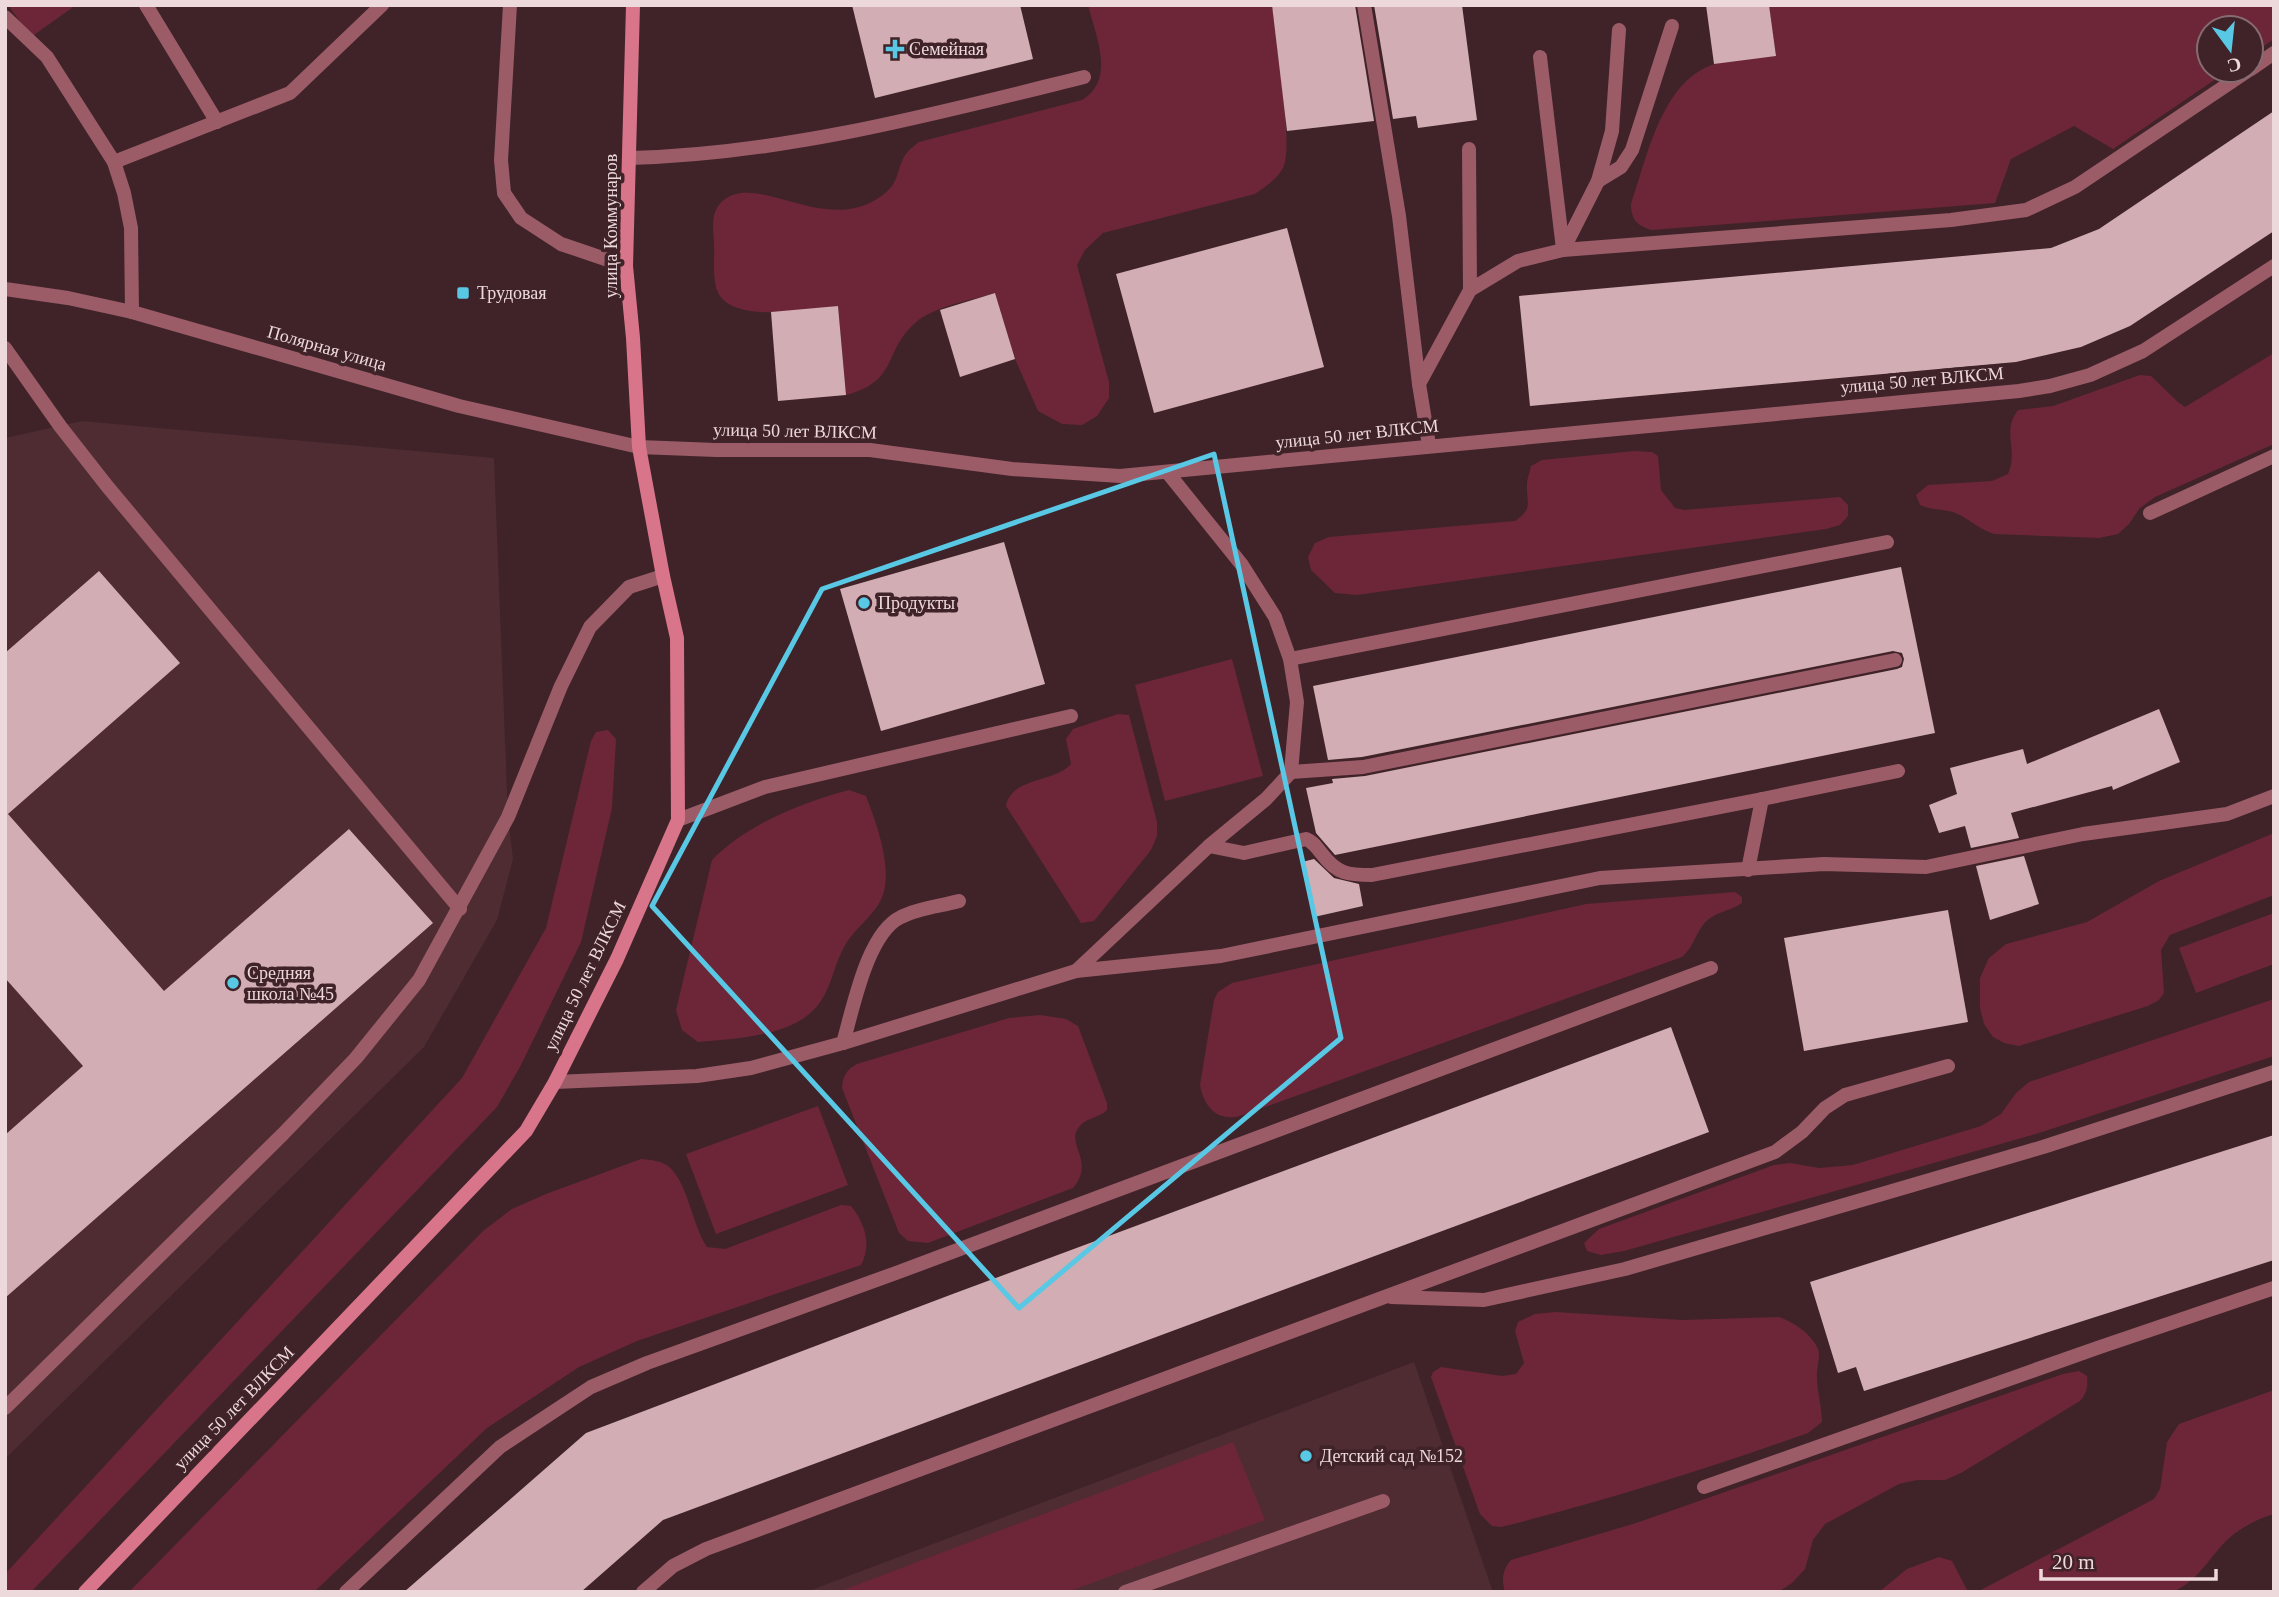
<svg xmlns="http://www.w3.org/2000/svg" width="2279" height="1597" viewBox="0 0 2279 1597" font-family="'Times New Roman',serif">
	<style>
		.built { fill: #4e2c32 }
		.green { fill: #6c2638 }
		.building { fill: #d2adb3 }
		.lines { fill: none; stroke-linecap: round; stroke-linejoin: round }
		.lane { stroke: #9b5c68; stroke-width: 14 }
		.street { stroke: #9b5c68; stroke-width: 14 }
		.secondary { stroke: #d9758a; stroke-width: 14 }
		.marked { fill: none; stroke: #59c8e5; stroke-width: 5; stroke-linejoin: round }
		.poi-dot { fill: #59c8e5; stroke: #3f2328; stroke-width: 2.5 }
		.labels { text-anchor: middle; stroke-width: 7; stroke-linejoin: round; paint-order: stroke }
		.poi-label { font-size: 18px; fill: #edd9dc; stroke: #3f2328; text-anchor: start }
		.street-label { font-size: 18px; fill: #edd9dc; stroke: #3f2328 }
	</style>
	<rect width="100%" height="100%" fill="#3f2328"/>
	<!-- built -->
	<g class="built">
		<path d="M82,421L494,458L508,817L513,859L497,920L424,1047L5,1459V438Z"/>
		<path d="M1414,1362L1493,1592H806Z"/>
	</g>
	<!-- green -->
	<g class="green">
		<path d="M8,5H76L31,37Z"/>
		<path d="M1088,5H1272C1276,35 1294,147 1283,168C1277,179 1265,187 1255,194L1103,233L1085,250L1077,265L1109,382V398L1097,416L1082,425L1062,424L1038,411L1015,359L995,293C972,300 931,307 914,324C883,352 899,381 846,395L838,306C809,309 739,323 720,296C711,283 715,259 714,243C713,227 710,210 725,199C761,174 825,235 880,197C900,183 895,174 904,157C907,151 914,146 919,142L1082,100C1116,79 1096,37 1088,5Z"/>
		<path d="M1769,5H2274V39L2251,55V28H2209V70H2229L2113,149L2074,126L2011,159L1995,203L1651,230C1637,225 1631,220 1631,204C1647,158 1661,83 1712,65C1731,58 1755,58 1776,56Z"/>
		<path d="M2274,353V444L2155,497L2139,509L2129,524L2118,534L2099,538L1994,534C1978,529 1966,516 1953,512C1942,509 1931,510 1920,505L1916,495L1928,485L1992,481L2008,474C2019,450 2001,432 2018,410L2053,406L2140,375L2151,376L2178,402L2185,407Z"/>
		<path d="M1635,451L1652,452L1658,456L1661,490L1675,508L1684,510L1840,497L1848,505V516L1840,525L1826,529L1357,595L1335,593L1311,570L1308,557L1315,543L1329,537L1515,521C1534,508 1526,503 1527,484C1527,478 1530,472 1531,466L1542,460Z"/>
		<path d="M1232,659L1263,776L1165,801L1135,685Z"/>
		<path d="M1118,714L1129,715L1157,822V836L1151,850L1094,921L1081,923L1006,806C1011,777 1054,783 1071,764L1066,739L1073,729Z"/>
		<path d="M608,730L616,739L612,808L581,942L521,1065L497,1107L31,1592H5V1574L462,1078L546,928L591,741L596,732Z"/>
		<path d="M849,790L866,796C877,825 897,877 878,905C870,918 856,928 847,942C835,960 833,983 821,1001C799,1036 736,1039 698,1042L682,1030L676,1010L712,860C747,824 801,803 849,790Z"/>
		<path d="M2274,833V895L2170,935L2161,950L2164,993L2159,1000L2148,1006L2019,1046L2004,1043L1993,1037L1984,1024L1980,1008V978L1989,958L2006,944L2087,922L2159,881Z"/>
		<path d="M1735,892L1742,897V903C1729,912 1714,911 1703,925C1695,935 1693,948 1682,957L1240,1116C1216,1122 1204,1106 1200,1085L1214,1000L1218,992L1232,983L1586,904Z"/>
		<path d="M2274,913V964L2196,993L2179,948Z"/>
		<path d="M2274,999V1056L2039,1133L1624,1251L1601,1255L1587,1251L1584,1243L1599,1229L1774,1165L1790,1163L1819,1168L1853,1165L1981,1126L2001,1114L2016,1093L2029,1082Z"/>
		<path d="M1040,1015L1066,1019L1078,1026L1107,1103V1110C1099,1118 1085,1118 1079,1127C1065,1144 1096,1161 1073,1188L928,1243L908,1241L899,1233L842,1088C843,1076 846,1070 857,1064L1009,1018Z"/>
		<path d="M818,1106L848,1185L716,1234L686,1154Z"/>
		<path d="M641,1159C650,1160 660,1160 668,1166C688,1182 692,1225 707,1247L725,1249L841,1205L851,1206C865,1223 872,1245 861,1265L637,1341L579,1367L487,1428L314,1592H129L483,1231L512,1209L546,1194Z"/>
		<path d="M1556,1312L1682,1320L1779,1317C1793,1322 1812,1334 1818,1349C1821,1358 1816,1368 1817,1377C1817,1392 1822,1407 1822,1422L1808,1433C1707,1469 1605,1501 1501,1527L1492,1526L1480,1514L1431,1377L1433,1372L1441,1367L1502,1376L1516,1374L1524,1363L1515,1331L1518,1322L1535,1314Z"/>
		<path d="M2079,1371L2087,1376C2088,1387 2087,1393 2080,1401L1961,1473L1945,1480H1917L1899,1484L1825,1524L1813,1540L1805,1569L1792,1583L1778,1592L1700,1590L1695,1592H1505C1501,1579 1503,1569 1511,1560L1636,1523L2063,1374Z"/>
		<path d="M2274,1390V1514C2260,1518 2246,1525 2234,1534C2211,1552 2203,1578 2173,1592H1977L2154,1499L2160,1489L2167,1442L2179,1424Z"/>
		<path d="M1233,1442L1265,1520L1067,1592H838Z"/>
		<path d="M1939,1557L1952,1561L1967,1590L1970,1592H1879L1907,1569Z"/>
	</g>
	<!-- building -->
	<g class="building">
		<path d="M852,5H1020L1033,59L875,98Z"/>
		<path d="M1272,5H1355L1374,121L1287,131Z"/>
		<path d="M1374,5H1462L1477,120L1418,128L1416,116L1393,119Z"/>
		<path d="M1706,5H1769L1776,56L1714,64Z"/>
		<path d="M2274,111V231L2130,326L2081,347L2016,362L1530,406L1519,296L2051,248L2099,229Z"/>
		<path d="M1287,228L1324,367L1154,413L1116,274Z"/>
		<path d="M995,293L1015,359L960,377L940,310Z"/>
		<path d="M838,306L846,395L778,401L771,312Z"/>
		<path d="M1004,542L1045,684L881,731L840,589Z"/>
		<path d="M1901,567L1935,733L1335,855L1316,833L1306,788L1333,783L1332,779L1365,776L1897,669L1902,667L1904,659L1902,653L1893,651L1362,757L1328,760L1313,686Z"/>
		<path d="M99,571L180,663L8,814L164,991L349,829L433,923L5,1298V1135L83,1066L5,978V653Z"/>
		<path d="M2159,709L2180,762L2113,790L2112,786L2011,813L2019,838L1971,848L1965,826L1939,833L1929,805L1957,794L1950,768L2023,749L2027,764Z"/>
		<path d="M2024,856L2039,904L1990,920L1976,866Z"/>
		<path d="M1314,859L1334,878L1359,884L1363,906L1314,917L1302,862Z"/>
		<path d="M1948,910L1968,1022L1804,1051L1784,938Z"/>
		<path d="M1671,1027L1709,1132L663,1520L581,1592H404L586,1433L950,1295Z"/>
		<path d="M2274,1135V1260L1864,1391L1856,1367L1838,1373L1810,1282Z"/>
	</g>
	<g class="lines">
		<!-- lane -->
		<g class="lane">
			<path d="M146,5L217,122"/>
			<path d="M510,5L501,160L504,193L521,218L561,244L626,266"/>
			<path d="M1364,5L1399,216L1419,384"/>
			<path d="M5,17L47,57L114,162L124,193L131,228L132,312"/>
			<path d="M1540,57L1563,249"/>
			<path d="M2251,69L2274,53"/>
			<path d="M1469,149L1470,290"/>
			<path d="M630,158C785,154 935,114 1084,77"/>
			<path d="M114,162L290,93L382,5"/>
			<path d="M1598,181L1621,167L1632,150L1672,26"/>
			<path d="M1563,250L1598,181L1612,131L1619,30"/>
			<path d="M5,348L60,426L107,486L460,909"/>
			<path d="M1429,445L1419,384L1470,290L1518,261L1563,250L1951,220L2026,210L2075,187L2249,70"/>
			<path d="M639,447L716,450H870L1012,469L1120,476L2019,391L2050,386L2090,375L2143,351L2274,266"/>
			<path d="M2150,513L2274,456"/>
			<path d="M1290,659L1887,542"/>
			<path d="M1291,772L1363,767L1895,660"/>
			<path d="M678,820L765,787L1071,716"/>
			<path d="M1209,846L1244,853L1306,839C1315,843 1316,847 1322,854C1337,874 1348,875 1372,875L1762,799"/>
			<path d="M1748,870L1762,799L1898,771"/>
			<path d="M1076,971L1209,846L1266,799L1291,772L1297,702L1290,659L1275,617L1242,565L1168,473"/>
			<path d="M843,1043C853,1009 867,933 901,917C918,908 941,906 959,901"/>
			<path d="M555,1082L697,1076L751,1068L843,1043L1076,971L1221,956L1600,878L1824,864L1926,867L2083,834L2227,814L2274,796"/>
			<path d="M1391,1297L1484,1300L1625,1269L2043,1147L2274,1072"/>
			<path d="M5,1408L283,1134L356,1058L419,980L508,817L561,686L590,627L629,587L663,576"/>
			<path d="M1704,1487L2100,1347L2274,1288"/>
			<path d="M346,1592L500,1447L591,1387L647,1363L896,1273L1711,968"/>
			<path d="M643,1592L673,1566L706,1549L1775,1152L1802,1132L1825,1108L1845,1095L1948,1066"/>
			<path d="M1125,1592L1383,1501"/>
		</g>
		<!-- street -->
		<path class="street" d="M5,289L68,298L132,312L459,406L639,447"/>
		<!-- secondary -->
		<path class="secondary" d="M85,1592L526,1131L555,1082L617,959L678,820L677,638L663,576L639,447L633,338L626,266L633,5"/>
	</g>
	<!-- marked area -->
	<path class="marked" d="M1214,454L1341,1038L1019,1308L652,906L822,589Z"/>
	<!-- markers -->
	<g class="poi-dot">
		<path d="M891.5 38.5h7v7h7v7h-7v7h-7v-7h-7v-7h7z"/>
		<rect x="456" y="286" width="14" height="14" rx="3.5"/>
		<circle cx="864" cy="603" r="7"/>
		<circle cx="233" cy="983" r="7"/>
		<circle cx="1306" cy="1456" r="7"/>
	</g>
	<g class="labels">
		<!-- poi labels -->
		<g class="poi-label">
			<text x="909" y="55">Семейная</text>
			<text x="477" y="299">Трудовая</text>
			<text x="878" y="609">Продукты</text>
			<text x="247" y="979">Средняя<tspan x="247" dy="21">школа №45</tspan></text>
			<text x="1320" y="1462">Детский сад №152</text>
		</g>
		<!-- street labels -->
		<g class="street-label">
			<text transform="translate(611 226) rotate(-90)" y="6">улица Коммунаров</text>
			<text transform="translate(327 348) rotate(16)" y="6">Полярная улица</text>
			<text transform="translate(1922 380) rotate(-5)" y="6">улица 50 лет ВЛКСМ</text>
			<text transform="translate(795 431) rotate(1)" y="6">улица 50 лет ВЛКСМ</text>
			<text transform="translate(1357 434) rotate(-6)" y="6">улица 50 лет ВЛКСМ</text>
			<text transform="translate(585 976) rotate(-64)" y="6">улица 50 лет ВЛКСМ</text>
			<text transform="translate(234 1408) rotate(-46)" y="6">улица 50 лет ВЛКСМ</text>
		</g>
	</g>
	<!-- border -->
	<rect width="2279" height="1597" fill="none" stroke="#edd9dc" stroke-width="14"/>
	<!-- north arrow -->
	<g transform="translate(2230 49) rotate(165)"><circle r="33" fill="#3f2328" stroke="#856c70" stroke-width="2"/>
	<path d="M0-5L12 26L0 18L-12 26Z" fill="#59c8e5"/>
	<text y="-10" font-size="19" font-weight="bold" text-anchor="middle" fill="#edd9dc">С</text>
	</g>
	<!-- scale -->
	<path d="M2041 1569v10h175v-10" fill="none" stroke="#edd9dc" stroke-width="3.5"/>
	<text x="2052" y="1569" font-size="21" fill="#edd9dc" stroke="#3f2328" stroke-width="5" paint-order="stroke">20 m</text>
</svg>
